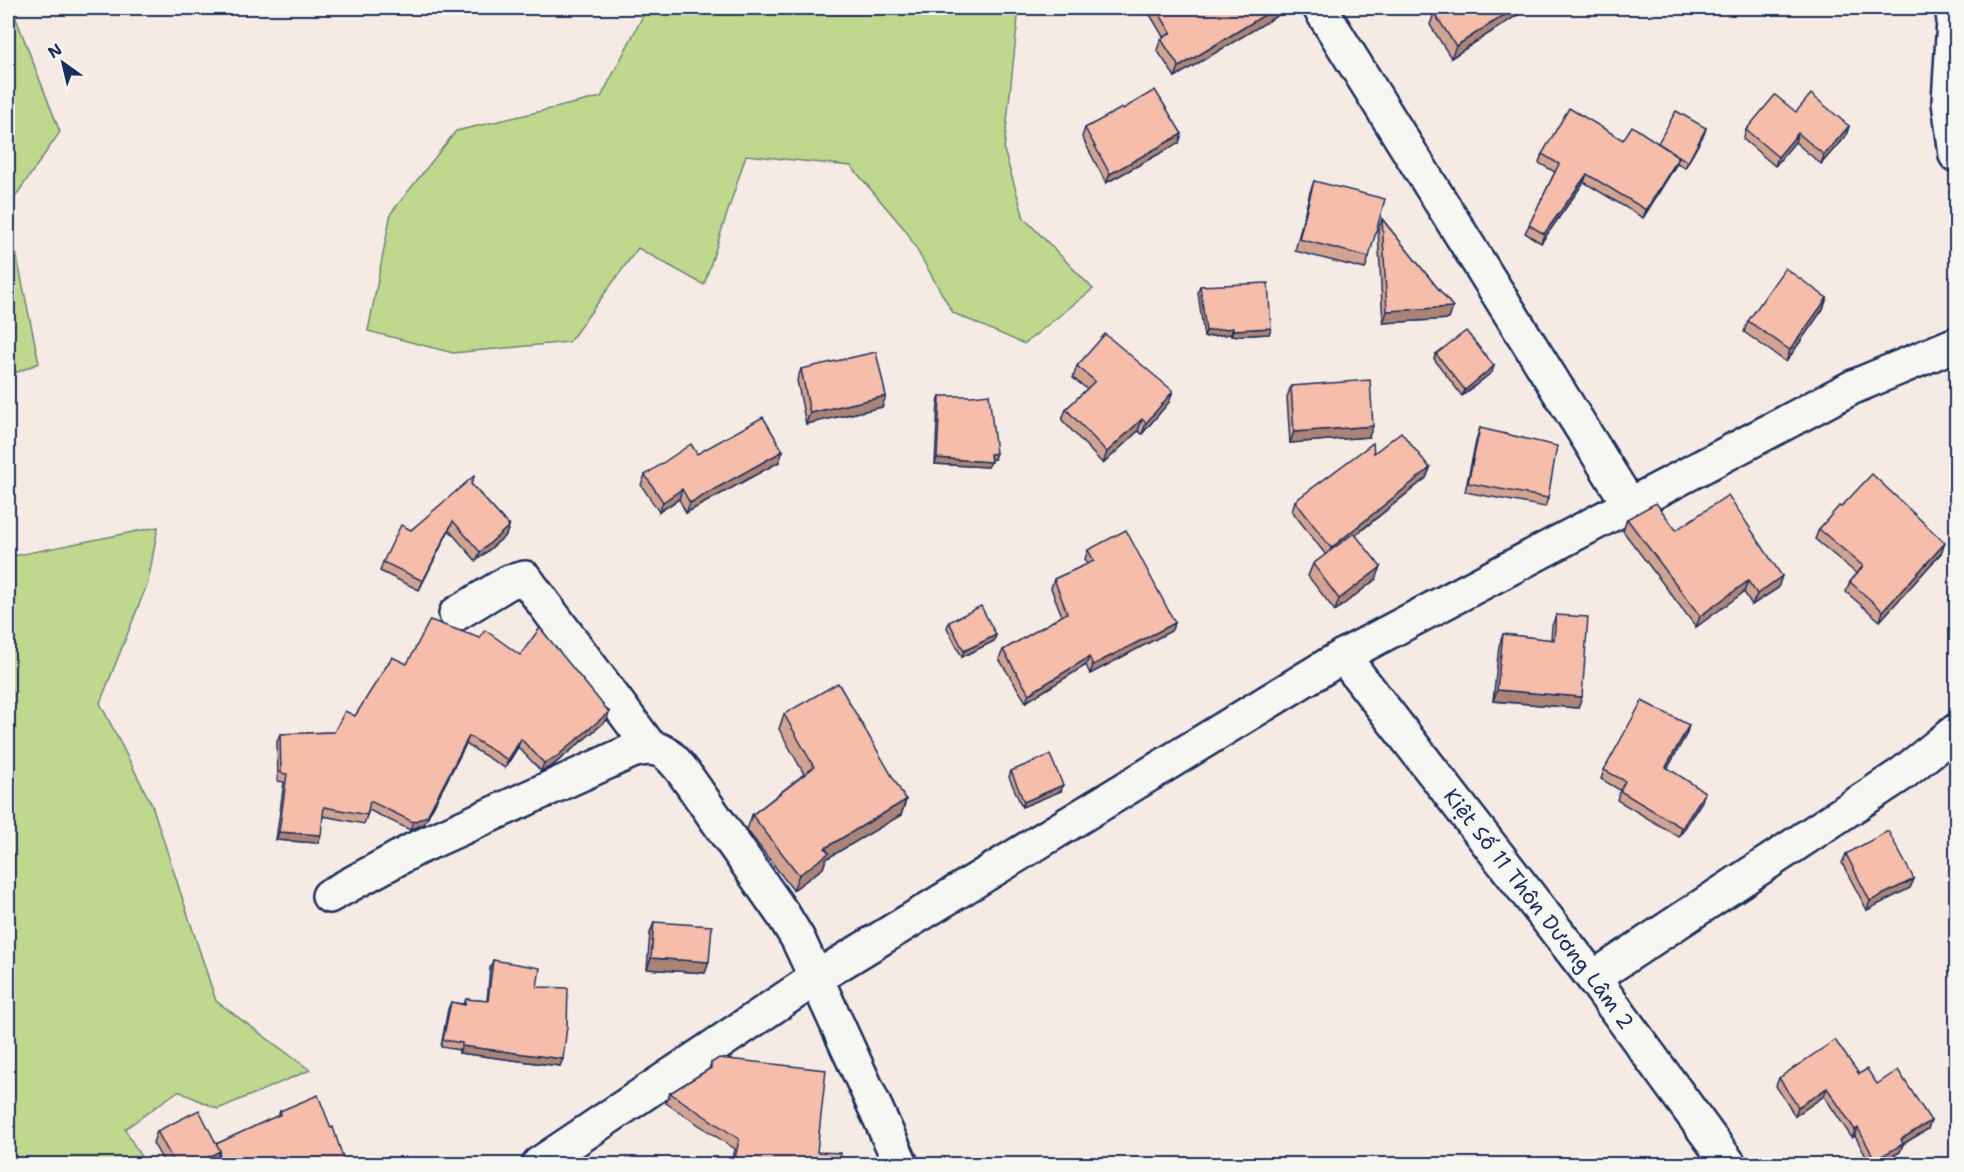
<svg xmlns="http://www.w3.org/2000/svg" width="1964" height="1172" viewBox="0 0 1964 1172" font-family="'Shantell Sans',sans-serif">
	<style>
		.green { fill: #bfd88e; stroke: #6d8476; stroke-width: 1.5 }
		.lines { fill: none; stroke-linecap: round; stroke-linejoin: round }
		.street-casing { stroke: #1b2f5e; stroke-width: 38 }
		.secondary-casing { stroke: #1b2f5e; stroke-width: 38 }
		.street { stroke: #f6f6f2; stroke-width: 33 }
		.secondary { stroke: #f6f6f2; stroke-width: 33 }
		.wall { fill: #d3a392; stroke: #1b2f5e; stroke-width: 1.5 }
		.shaded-wall { fill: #ac8477; stroke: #1b2f5e; stroke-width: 1.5 }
		.building { fill: #f5bdaa; stroke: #1b2f5e; stroke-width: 1.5 }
		.labels { text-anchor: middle; stroke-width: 5; stroke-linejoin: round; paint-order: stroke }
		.street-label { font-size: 21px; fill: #1b2f5e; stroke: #f6f6f2 }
	</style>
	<rect width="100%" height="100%" fill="#f6ebe4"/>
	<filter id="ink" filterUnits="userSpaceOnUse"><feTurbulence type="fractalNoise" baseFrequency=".0167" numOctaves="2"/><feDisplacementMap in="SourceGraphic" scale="12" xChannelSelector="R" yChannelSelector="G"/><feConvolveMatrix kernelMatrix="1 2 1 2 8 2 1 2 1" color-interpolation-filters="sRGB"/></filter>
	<g filter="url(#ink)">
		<!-- green -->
		<g class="green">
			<path d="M8,8H12L60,132L8,207Z"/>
			<path d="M647,8H1019L1004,150L1024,218L1093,289L1024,344L953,313L906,231L851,166L746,155L704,285L638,248L569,342L453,353L368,331L391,213L456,131L601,97Z"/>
			<path d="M8,214L39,363L8,376Z"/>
			<path d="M158,527L148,582L100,703L152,805L216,1001L310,1070L218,1109L178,1091L125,1129L145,1164H18L10,1140L8,1139V557Z"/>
		</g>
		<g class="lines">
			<!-- street casing -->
			<g class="street-casing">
				<g id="street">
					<path d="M1320,8L1629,504"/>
					<path d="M1952,8L1954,20L1949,102L1956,155"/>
					<path d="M456,614L509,582L525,578L650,747"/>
					<path id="s1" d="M1343,656L1593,978L1729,1164"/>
					<path d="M329,896L415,849L632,751C659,743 668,752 684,773L784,916L798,939L816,978"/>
					<path d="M1593,978L1902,774L1956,731"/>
				</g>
			</g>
			<!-- secondary casing -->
			<g class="secondary-casing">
				<g id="secondary">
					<path d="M816,978L901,1164"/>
					<path d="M539,1164L816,978L1343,656L1853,387L1956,344"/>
				</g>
			</g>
			<!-- street -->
			<use href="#street" class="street"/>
			<!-- secondary -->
			<use href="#secondary" class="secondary"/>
		</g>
		<!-- wall -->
		<g class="wall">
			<path d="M1146,8H1290L1175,77L1157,50L1161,39L1164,38Z"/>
			<path d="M1528,8L1451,58L1430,25L1434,13Z"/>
			<path d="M1123,109L1179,143L1106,183L1082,137L1085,128Z"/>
			<path d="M1796,112L1849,126L1846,135L1821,164L1795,142L1775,166L1743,139L1746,130Z"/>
			<path d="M1706,128L1704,134L1685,168L1677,163L1643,218L1584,182L1541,243L1525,233L1529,225L1555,172L1539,163L1542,154L1623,140L1658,143Z"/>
			<path d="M1314,181L1369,257L1365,269L1295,251L1310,192Z"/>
			<path d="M1382,219L1453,307L1449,319L1383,323L1378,230Z"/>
			<path d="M1200,286L1271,328L1269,334L1231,336V334L1204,337L1198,292Z"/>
			<path d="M1827,298L1823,309L1786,362L1744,332L1748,321Z"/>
			<path d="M1436,354L1492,372L1462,396L1434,359Z"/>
			<path d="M1077,366L1169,402L1142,434L1138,431L1103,464L1062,420L1066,409L1087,389L1073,378Z"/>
			<path d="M801,369L882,407L806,424L797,380Z"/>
			<path d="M1291,386L1369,437L1290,443L1287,397Z"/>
			<path d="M940,396L994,459H990L988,467L935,464L938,402Z"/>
			<path d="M1480,428L1548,498L1545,507L1465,492L1477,437Z"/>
			<path d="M1374,453L1430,468L1426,478L1356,535L1376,579L1335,611L1308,576L1313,564L1326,555L1292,511L1295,501Z"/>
			<path d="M697,454L779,462L686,513L679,499L659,512L641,485L645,475Z"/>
			<path d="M471,484L509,526L506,535L476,561L449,530L419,590L380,571L383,562L411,530Z"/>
			<path d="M1841,507L1941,553L1880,621L1846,592L1850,582L1857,574L1815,539L1819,529Z"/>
			<path d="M1627,519L1676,530L1778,588L1752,605L1744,592L1696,627L1623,531Z"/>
			<path d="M1088,550L1175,623L1171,631L1090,674L1086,665L1026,702L999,659L1003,650L1062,616L1051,588L1054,579L1088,564L1085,559Z"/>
			<path d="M1556,615L1578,708L1493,701L1499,646L1503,634L1551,640L1552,626Z"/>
			<path d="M949,622L996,635L994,641L962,657L947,628Z"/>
			<path d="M784,714L906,800L901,815L826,859L823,868L793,890L747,830L752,815L804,774L779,729Z"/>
			<path d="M355,716L607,720L552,766L541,771L518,747L505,768L466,744L424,824L410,830L369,810L364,824L323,816L318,843L276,840L284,782L278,781L277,742L280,734L334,732Z"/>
			<path d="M1689,725L1686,735L1667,768L1702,801L1679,837L1617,800L1620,790L1601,779L1604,770Z"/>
			<path d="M1011,771L1061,791L1022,807L1009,777Z"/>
			<path d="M1846,854L1914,879L1910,888L1867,910L1842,863Z"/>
			<path d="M654,922L709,962L705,973L647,969L650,933Z"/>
			<path d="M493,960L537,987L560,1066L459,1053V1050L441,1047L448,1009L451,1002L464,1004L466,999L487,1001L490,968Z"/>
			<path d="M711,1063L817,1152L840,1164H732L735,1149L666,1103L670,1093L709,1069Z"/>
			<path d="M1859,1074L1877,1084L1928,1129L1903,1144L1900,1152L1878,1164H1870L1855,1136L1852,1138L1824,1096L1795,1116L1776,1086L1779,1078Z"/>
			<path d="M280,1111L345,1164H217L216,1162L212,1164H165L153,1143L157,1131L216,1144L278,1116Z"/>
		</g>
		<!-- shaded-wall -->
		<g class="shaded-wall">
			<path d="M1276,8H1290L1175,77L1179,67Z"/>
			<path d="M1515,8H1528L1451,58L1456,46Z"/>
			<path d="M1849,126L1846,135L1821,164L1824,155Z"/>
			<path d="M1706,128L1704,134L1685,168L1688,162Z"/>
			<path d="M1798,133L1795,142L1775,166L1778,157Z"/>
			<path d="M1182,134L1179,143L1106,183L1110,174Z"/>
			<path d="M1679,157L1676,165L1643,218L1646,210Z"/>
			<path d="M1587,174L1584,182L1541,243L1544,234Z"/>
			<path d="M1827,298L1823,309L1786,362L1790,350Z"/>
			<path d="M1453,307L1449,319L1383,323L1387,311Z"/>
			<path d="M1233,328L1231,334L1204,337L1206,331Z"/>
			<path d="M1271,328L1269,334L1231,336L1233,330Z"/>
			<path d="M1494,366L1492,372L1462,396L1465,390Z"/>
			<path d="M1173,391L1169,402L1142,434L1146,423Z"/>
			<path d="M886,396L882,407L806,424L810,413Z"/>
			<path d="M1142,419L1138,431L1103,464L1107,452Z"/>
			<path d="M1373,426L1369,437L1290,443L1294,432Z"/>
			<path d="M783,451L779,462L686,513L690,503Z"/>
			<path d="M996,453L994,459L988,460L990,454Z"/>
			<path d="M937,458L991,462L988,467L935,464Z"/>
			<path d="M1430,468L1426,478L1328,557L1331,548Z"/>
			<path d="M682,489L679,499L659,512L663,502Z"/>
			<path d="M453,521L449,530L419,590L423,581Z"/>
			<path d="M509,526L506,535L476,561L480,552Z"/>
			<path d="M1945,543L1941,553L1880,621L1883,611Z"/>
			<path d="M1381,567L1376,579L1335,611L1339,599Z"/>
			<path d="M1782,576L1778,588L1752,605L1757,594Z"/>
			<path d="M1748,581L1744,592L1696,627L1700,616Z"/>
			<path d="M1175,623L1171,631L1090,674L1093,665Z"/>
			<path d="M996,635L994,641L962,657L964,651Z"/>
			<path d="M1089,657L1086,665L1026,702L1029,694Z"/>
			<path d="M1497,690L1582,697L1578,708L1493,701Z"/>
			<path d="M609,712L607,720L552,766L541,771L544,763Z"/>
			<path d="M1689,725L1686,735L1663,777L1666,767Z"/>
			<path d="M469,736L466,744L424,824L410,830L413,822Z"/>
			<path d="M521,739L518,747L505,768L508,760Z"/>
			<path d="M1063,785L1061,791L1022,807L1024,802Z"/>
			<path d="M1705,792L1702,801L1679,837L1682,828Z"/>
			<path d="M906,800L901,815L826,859L823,868L793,890L799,875L825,848Z"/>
			<path d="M279,832L321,835L318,843L276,840Z"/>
			<path d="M1914,879L1910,888L1867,910L1870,901Z"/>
			<path d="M651,958L709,962L705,973L647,969Z"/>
			<path d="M462,1046L563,1059L560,1066L459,1053Z"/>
			<path d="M1827,1088L1824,1096L1795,1116L1798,1107Z"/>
			<path d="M1931,1121L1928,1129L1903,1144L1900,1152L1878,1164H1874L1875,1160L1901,1139Z"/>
			<path d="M1858,1128L1855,1136L1852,1138L1855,1130Z"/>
			<path d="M220,1151L216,1163L212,1164H195Z"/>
		</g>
		<!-- building -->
		<g class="building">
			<path d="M1156,8H1276L1179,67L1161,39L1171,33Z"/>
			<path d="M1443,8H1515L1456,46L1434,13Z"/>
			<path d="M1155,90L1182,134L1110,174L1085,128L1122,108L1123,109Z"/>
			<path d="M1811,94L1849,126L1824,155L1798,133L1778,157L1746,130L1775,95L1796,112Z"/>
			<path d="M1569,108L1623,140L1632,126L1679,157L1646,210L1587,174L1544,234L1529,225L1559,164L1542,154Z"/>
			<path d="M1676,111L1706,128L1688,162L1658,143Z"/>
			<path d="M1314,181L1385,199L1369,257L1299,239Z"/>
			<path d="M1382,219L1453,307L1387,311Z"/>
			<path d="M1785,268L1827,298L1790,350L1748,321Z"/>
			<path d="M1268,283L1271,328L1233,330V328L1206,331L1200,286Z"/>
			<path d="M1466,331L1494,366L1465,390L1436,354Z"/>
			<path d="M1105,334L1173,391L1146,423L1142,419L1107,452L1066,409L1095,381L1077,366Z"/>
			<path d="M876,352L886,396L810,413L801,369Z"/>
			<path d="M1370,380L1373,426L1294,432L1291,386Z"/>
			<path d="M989,394L996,453L990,454L991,462L937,458L940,396H972Z"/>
			<path d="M763,417L783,451L690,503L682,489L663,502L645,475L691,444L697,454Z"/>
			<path d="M1480,428L1557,446L1548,498L1468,483Z"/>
			<path d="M1401,432L1430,468L1331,548L1295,501L1373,443L1374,453Z"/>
			<path d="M1872,474L1945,543L1883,611L1850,582L1863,566L1819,529L1839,506L1841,507Z"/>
			<path d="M475,475L471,484L509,526L480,552L453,521L423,581L383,562L401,525L411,530Z"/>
			<path d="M1728,495L1782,576L1757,594L1748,581L1700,616L1627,519L1656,503L1676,530Z"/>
			<path d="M1126,530L1175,623L1093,665L1089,657L1029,694L1003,650L1067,613L1054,579L1094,561L1088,550Z"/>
			<path d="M1354,533L1381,567L1339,599L1313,564Z"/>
			<path d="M981,606L996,635L964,651L949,622Z"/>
			<path d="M1556,615L1588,617L1582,697L1497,690L1503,634L1554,640Z"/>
			<path d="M430,620L480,638L485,630L520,655L540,628L609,712L555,758L544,763L521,739L508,760L469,736L427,816L413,822L370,801L367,815L324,807L321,835L279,832L287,774L281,773L280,734L334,732L345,711L355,716L392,657L407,664Z"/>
			<path d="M838,683L906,800L825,848L829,853L799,875L752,815L814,767L784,714Z"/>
			<path d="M1642,701L1689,725L1666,767L1705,792L1682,828L1620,791L1625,781L1604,770Z"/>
			<path d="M1050,755L1063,785L1024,802L1011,771Z"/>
			<path d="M1888,831L1914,879L1870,901L1846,854Z"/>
			<path d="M654,922L712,926L709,962L651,958Z"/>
			<path d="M493,960L540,968L537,987L568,988L567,1027L563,1059L462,1046V1043L443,1040L451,1002L465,1005L466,999L488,1001Z"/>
			<path d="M1835,1040L1859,1074L1867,1069L1877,1084L1898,1070L1931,1121L1901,1139L1903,1144L1875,1160L1858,1128L1855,1130L1827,1088L1798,1107L1779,1078Z"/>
			<path d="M719,1058L826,1070L817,1152L841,1153L840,1164H734L739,1139L670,1093L711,1068V1063Z"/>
			<path d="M318,1095L331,1128L333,1127L345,1164H224L219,1154L220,1151L216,1144L281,1114L280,1111Z"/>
			<path d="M199,1110L220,1151L195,1164H175L157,1131Z"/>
		</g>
	</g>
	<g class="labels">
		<!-- street labels -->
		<g class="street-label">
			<text dy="7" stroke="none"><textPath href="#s1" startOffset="320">Kiệt Số 11 Thôn Dương Lâm 2</textPath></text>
		</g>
	</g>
	<!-- margin -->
	<rect width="1964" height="1172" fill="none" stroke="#f6f6f2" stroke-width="30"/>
	<rect x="15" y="15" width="1934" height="1142" fill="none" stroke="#1b2f5e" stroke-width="2" filter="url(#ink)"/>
	<!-- north arrow -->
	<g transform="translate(63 63) rotate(326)" stroke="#f6f6f2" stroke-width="4.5" paint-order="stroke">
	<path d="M0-4.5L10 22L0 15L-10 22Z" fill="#1b2f5e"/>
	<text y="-9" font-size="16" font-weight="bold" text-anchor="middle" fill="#1b2f5e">N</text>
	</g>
</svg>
